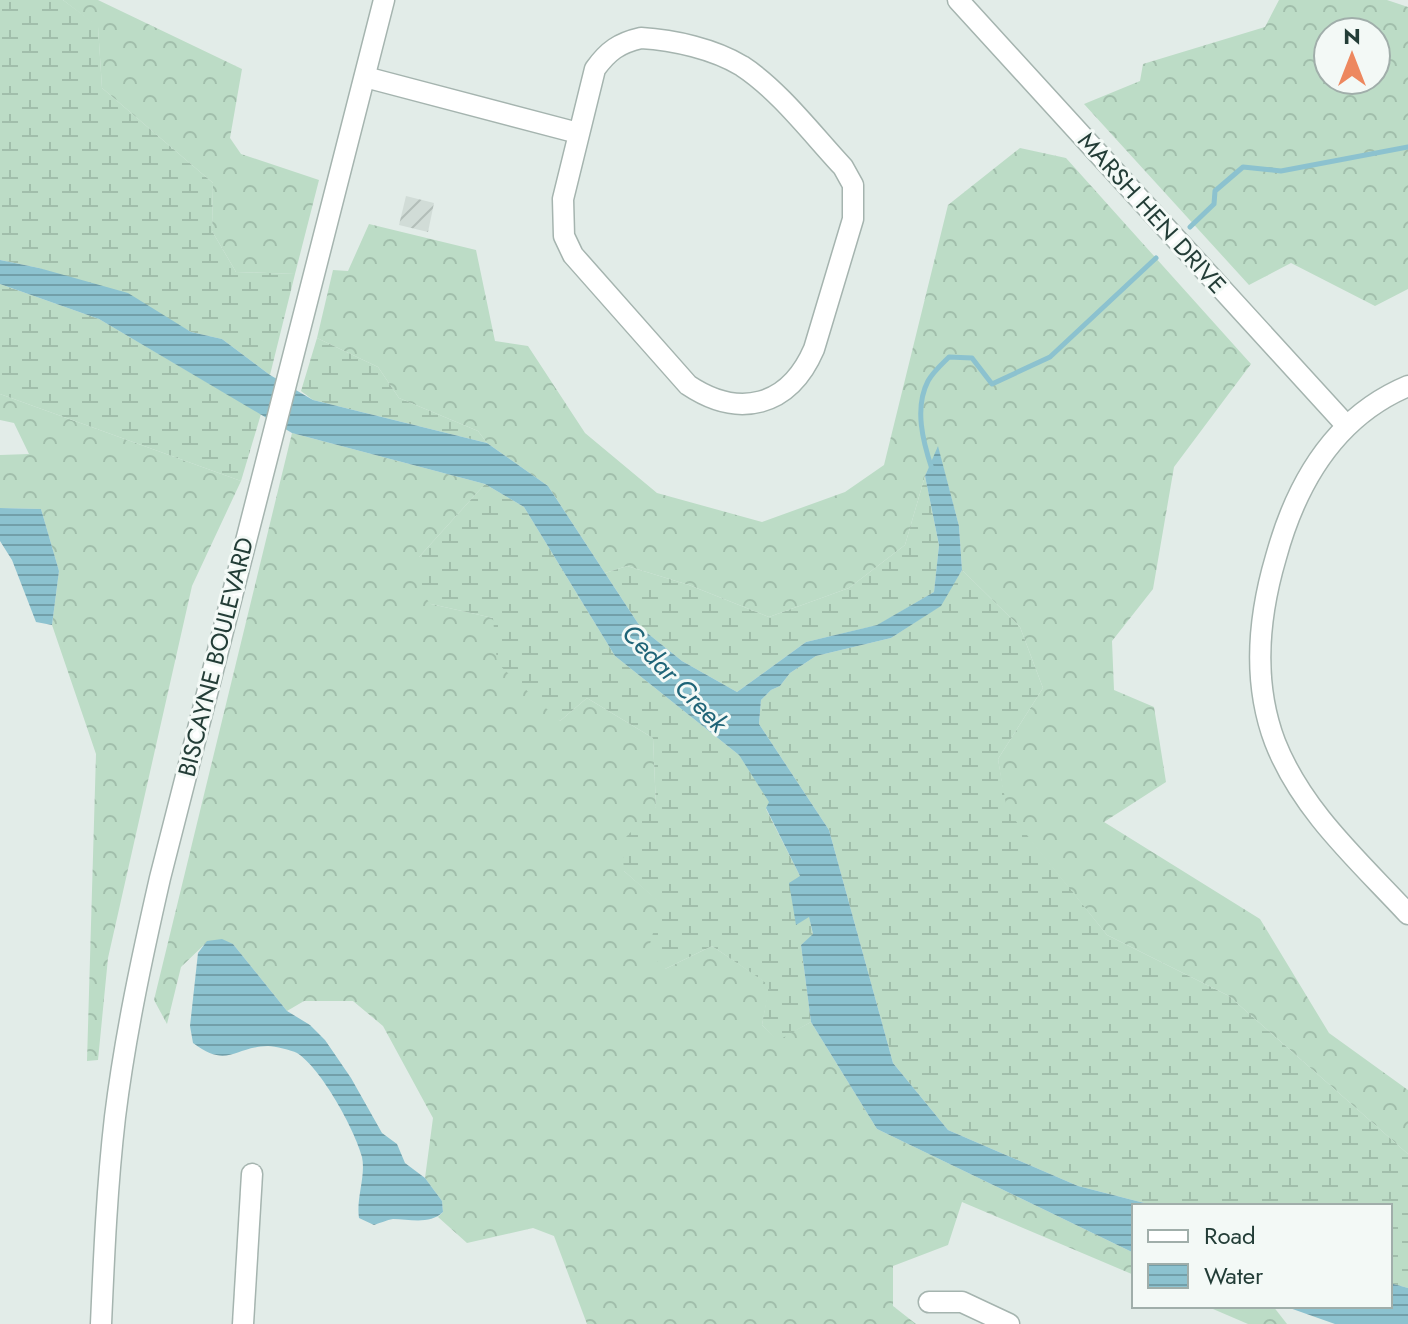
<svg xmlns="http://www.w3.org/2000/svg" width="1408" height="1324" viewBox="0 0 1408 1324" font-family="Jost,sans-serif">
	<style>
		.industrial { fill: url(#industrial-furrows) }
		.forest { fill: url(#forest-crowns); fill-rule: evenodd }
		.wetland { fill: url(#wetland-marsh) }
		.water { fill: url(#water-rules) }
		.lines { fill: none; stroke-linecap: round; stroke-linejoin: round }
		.stream { stroke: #8cc2cf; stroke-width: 5 }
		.minor-casing { stroke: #a5b4af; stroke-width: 23 }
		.minor { stroke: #fff; stroke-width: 20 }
		.labels { text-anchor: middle; stroke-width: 6; stroke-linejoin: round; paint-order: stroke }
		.street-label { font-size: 24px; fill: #233d37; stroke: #f3f9f6 }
		.water-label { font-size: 26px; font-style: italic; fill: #1f6477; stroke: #f3f9f6 }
	</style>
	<defs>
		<pattern id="industrial-furrows" width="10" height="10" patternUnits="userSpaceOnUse" patternTransform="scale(2)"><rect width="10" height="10" fill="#d1dcd7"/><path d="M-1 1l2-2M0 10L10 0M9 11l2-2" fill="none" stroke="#b3beb9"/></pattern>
		<pattern id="forest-crowns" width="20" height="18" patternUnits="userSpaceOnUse" patternTransform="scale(2)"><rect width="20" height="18" fill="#bcdcc6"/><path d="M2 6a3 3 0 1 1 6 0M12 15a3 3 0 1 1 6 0" fill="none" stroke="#a1beab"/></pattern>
		<pattern id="wetland-marsh" width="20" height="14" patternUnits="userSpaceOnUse" patternTransform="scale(2)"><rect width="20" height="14" fill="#bcdcc6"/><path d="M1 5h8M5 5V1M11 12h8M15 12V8" fill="none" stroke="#a1beab"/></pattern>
		<pattern id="water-rules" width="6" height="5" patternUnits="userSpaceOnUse" patternTransform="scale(2)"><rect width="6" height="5" fill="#8cc2cf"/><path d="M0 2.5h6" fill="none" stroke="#729fa9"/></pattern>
	</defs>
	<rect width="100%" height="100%" fill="#e2ece8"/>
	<!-- industrial -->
	<path class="industrial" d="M406,196L434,203L428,232L399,225Z"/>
	<!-- forest -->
	<g class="forest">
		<path d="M63,0H98L242,69L230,138L241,154L319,180L295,274L236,272L212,231L213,183L102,88L98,27Z"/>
		<path d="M1279,0H1387L1408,7V289L1375,306L1291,263L1249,285L1084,104L1140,81L1143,64L1265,27ZM1328,32H1376V80H1328Z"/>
		<path d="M1020,148L1066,158L1251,364L1174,467L1153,589L1112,641L1114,690L1154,707L1166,782L1104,822L1260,919L1329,1033L1408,1090V1154L1229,996L1107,935L1006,810L998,759L1043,688L1020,627L962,570L959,526L938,448L925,476L905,545L849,588L769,617L689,585L627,566L605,573L548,486L487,443L478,431L399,398L378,367L317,338L333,270L348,271L369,224L476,250L495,341L528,346L585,433L657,493L762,522L845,492L884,465L948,205Z"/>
		<path d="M0,394L241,481L192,586L108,958L98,1060L87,1061L96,754L52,625L59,571L41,509L0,508V455L29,454L14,423L0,420Z"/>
		<path d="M292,433L485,484L419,557L431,604L493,618L560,721L587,698L653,738L656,807L624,871L662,904L665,969L712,946L770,985L762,1025L777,1040L811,1022L877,1129L1134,1253V1275L962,1202L948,1245L893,1266V1306L916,1324H587L554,1236L533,1228L467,1243L438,1217L443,1212L442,1201L425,1178L433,1118L383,1026L353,1001H304L287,1011L233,944L207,942L181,967L167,1024L154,1000Z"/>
		<path d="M1206,1306H1273L1287,1324H1248Z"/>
	</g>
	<!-- wetland -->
	<g class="wetland">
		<path d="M0,0H63L98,26L102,88L213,183L212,231L236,272L295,274L270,375L222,339L191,332L169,320L39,268L0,260Z"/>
		<path d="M0,284L99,319L261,414L241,481L0,394Z"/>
		<path d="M317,338L378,367L399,398L478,431L487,443L313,400L301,391Z"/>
		<path d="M925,476L939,545L934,592L878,625L806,642L737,692L682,661L641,628L605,573L627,566L689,585L769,617L849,588L905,545Z"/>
		<path d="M485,484L524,507L615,656L739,755L770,802L766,809L800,876L797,924L809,916L813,935L801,945L811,1022L777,1041L762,1025L769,985L712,946L665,969L648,951L661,904L624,871L622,841L656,807L653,738L587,698L560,721L497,663L493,618L431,604L419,591V557Z"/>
		<path d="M962,570L1020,627L1043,688L998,759L1007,810L1107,935L1229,996L1408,1154V1288L1390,1283V1206H1156L1078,1186L948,1130L893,1063L829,830L759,724L761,700L771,690L780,686L790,673L816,656L891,638L940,606Z"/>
	</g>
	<!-- water -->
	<g class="water">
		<path d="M0,260L39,268L128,293L191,332L222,339L270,375L313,400L487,443L548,486L641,628L682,661L737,692L806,642L877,625L934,592L939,545L925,476L938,446L959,526L962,570L941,606L891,638L816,656L790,673L780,686L771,690L761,700L759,724L829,830L893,1063L948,1130L1078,1186L1156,1206H1134V1253L877,1129L811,1022L801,945L813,934L809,917L796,925L789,883L800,876L766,808L769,802L739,755L615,656L524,507L485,484L292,433L99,319L0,284Z"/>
		<path d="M0,508L41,509L59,571L52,625L36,622L12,560L0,541Z"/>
		<path d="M222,939L233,944L287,1011L310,1025L325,1040L351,1078L382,1133L397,1144L405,1163L425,1178L442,1201L443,1212C430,1225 409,1219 393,1219C387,1220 380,1223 374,1225L359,1218C356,1198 366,1176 362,1157C355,1130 321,1068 297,1053C291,1050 275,1046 268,1046C233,1047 228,1069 193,1043L190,1026L198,953L207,941Z"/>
		<path d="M1390,1283L1408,1288V1324H1335L1284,1306H1390Z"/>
	</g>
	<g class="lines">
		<!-- stream -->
		<g class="stream">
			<path d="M1190,227L1214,204L1215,191L1243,167L1281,171L1408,147"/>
			<path d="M932,469C923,442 914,408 928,381C933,372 942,364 949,357L972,358L992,384L1050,357L1156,258"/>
		</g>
		<!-- minor casing -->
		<g class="minor-casing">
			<g id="minor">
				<path d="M958,0L1346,425"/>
				<path d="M641,38C674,40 714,49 742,66C779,90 813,135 843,167L853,185V219L814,349C789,407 739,419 688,385L573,255L564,236L563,199L595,69C608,51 619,43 641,38Z"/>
				<path d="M365,77L578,133"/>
				<path d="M1408,386C1334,417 1296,484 1276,557C1258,618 1252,681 1275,742C1302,811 1359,861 1408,914"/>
				<path d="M929,1302H962L1009,1324"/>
				<path d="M101,1324C104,1255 107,1186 115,1117C125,1036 142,957 160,878L384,0"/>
				<path d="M243,1324L252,1174"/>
			</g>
		</g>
		<!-- minor -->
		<use href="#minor" class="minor"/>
	</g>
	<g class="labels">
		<!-- street labels -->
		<g class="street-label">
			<text transform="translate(1152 213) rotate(48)" y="8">MARSH HEN DRIVE</text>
			<text transform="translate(216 657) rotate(-76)" y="8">BISCAYNE BOULEVARD</text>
		</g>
		<!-- water labels -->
		<g class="water-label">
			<text transform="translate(675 678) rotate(46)" y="9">Cedar Creek</text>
		</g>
	</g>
	<!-- legend -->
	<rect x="1132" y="1204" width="260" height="104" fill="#f3f9f6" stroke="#a0aeaa" stroke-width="2"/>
	<rect x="1148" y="1230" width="40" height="12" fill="#ffffff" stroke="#a0aeaa" stroke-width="2"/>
	<text x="1204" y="1244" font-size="24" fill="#233d37">Road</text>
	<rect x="1148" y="1264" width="40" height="24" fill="url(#water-rules)" stroke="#a0aeaa" stroke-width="2"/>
	<text x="1204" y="1284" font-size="24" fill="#233d37">Water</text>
	<!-- north arrow -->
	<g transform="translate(1352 56)"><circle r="38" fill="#f3f9f6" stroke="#a0aeaa" stroke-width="2"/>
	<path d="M0-6L14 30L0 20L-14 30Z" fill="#ed885f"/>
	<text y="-12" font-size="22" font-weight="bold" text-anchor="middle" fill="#233d37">N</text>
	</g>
</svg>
